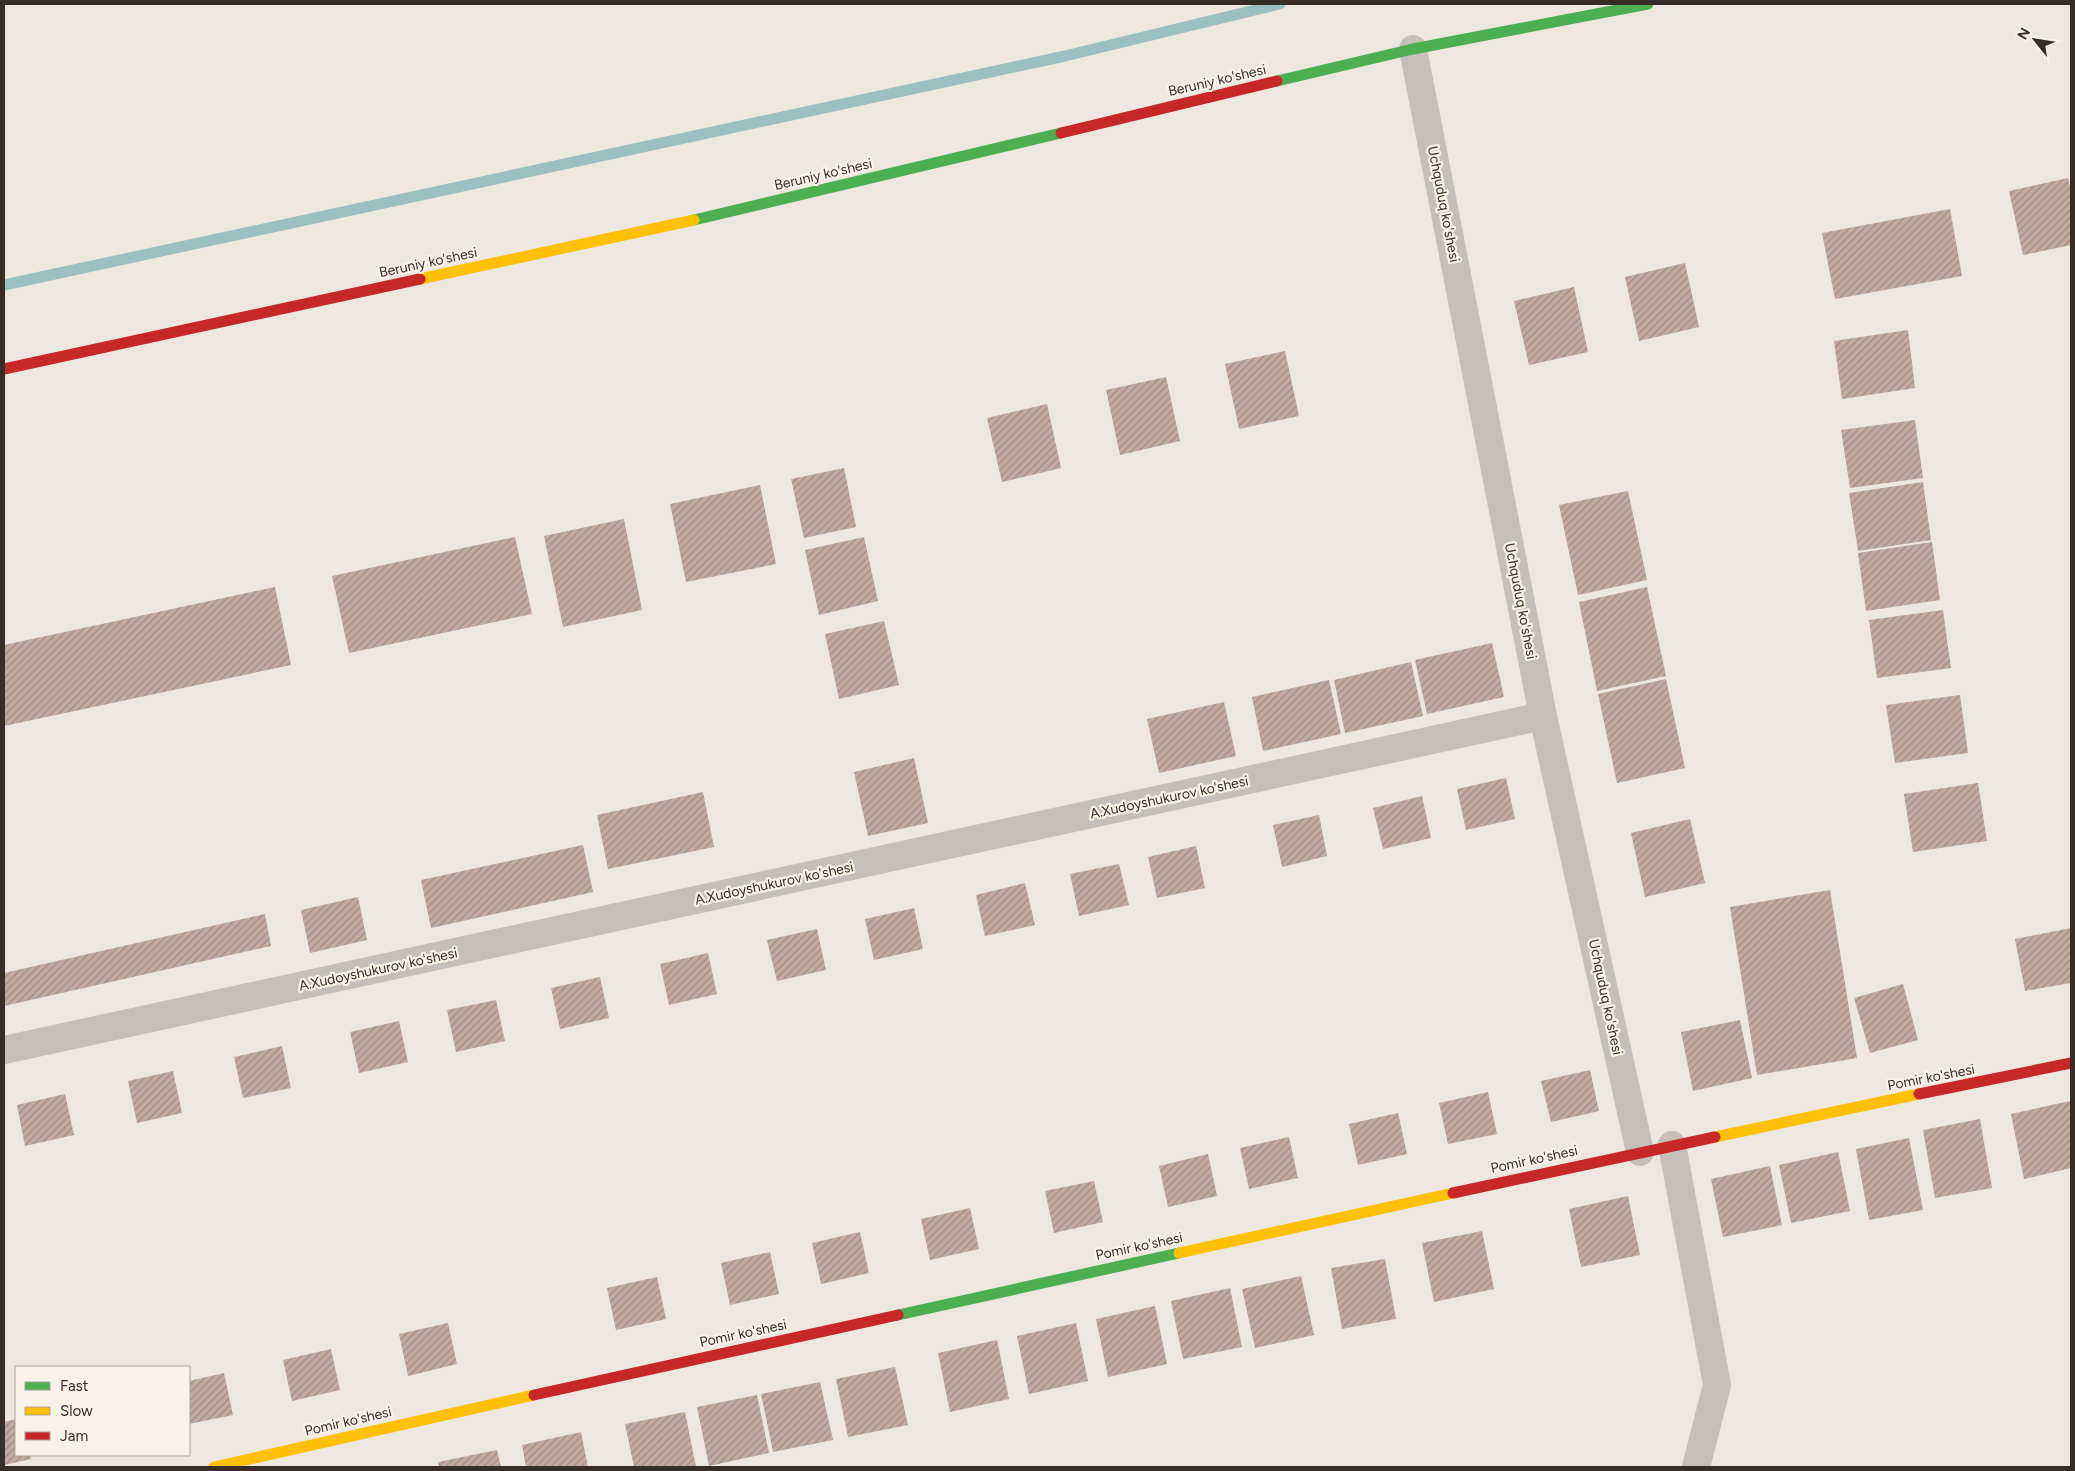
<svg xmlns="http://www.w3.org/2000/svg" width="2075" height="1471" viewBox="0 0 2075 1471" font-family="Figtree,sans-serif">
	<style>
		.lines { fill: none; stroke-linecap: round; stroke-linejoin: round }
		.stream { stroke: #9ac1c0; stroke-width: 11 }
		.building { fill: url(#building-hatch) }
		.street { stroke: #c6bfb9; stroke-width: 28 }
		.fast { stroke: #4caf50; stroke-width: 11 }
		.slow { stroke: #ffc107; stroke-width: 11 }
		.jam { stroke: #c62828; stroke-width: 11 }
		.labels { text-anchor: middle; stroke-width: 4.5; stroke-linejoin: round; paint-order: stroke }
		.street-label { font-size: 14px; fill: #382c27; stroke: #fbf2e7 }
	</style>
	<defs>
		<pattern id="building-hatch" width="6" height="6" patternUnits="userSpaceOnUse" patternTransform="scale(1.25)"><rect width="6" height="6" fill="#c2aaa0"/><path d="M-1 1l2-2M0 6l6-6M5 7l2-2" fill="none" stroke="#9f8b82"/></pattern>
	</defs>
	<rect width="100%" height="100%" fill="#ede7e0"/>
	<g class="lines">
		<!-- stream -->
		<path class="stream" d="M4,285L1065,56L1280,4"/>
	</g>
	<!-- building -->
	<g class="building">
		<path d="M2068,178L2071,191V245L2023,255L2009,191Z"/>
		<path d="M1950,209L1962,276L1835,299L1822,233Z"/>
		<path d="M1685,263L1699,327L1639,341L1625,277Z"/>
		<path d="M1574,287L1588,352L1529,365L1514,301Z"/>
		<path d="M1908,330L1915,388L1842,399L1834,341Z"/>
		<path d="M1285,351L1299,416L1239,429L1225,364Z"/>
		<path d="M1166,377L1180,441L1120,455L1106,390Z"/>
		<path d="M1047,404L1061,468L1002,482L987,418Z"/>
		<path d="M1915,420L1923,478L1850,488L1841,430Z"/>
		<path d="M844,468L856,527L804,538L791,479Z"/>
		<path d="M1923,482L1931,540L1858,551L1849,493Z"/>
		<path d="M760,485L776,564L686,582L670,504Z"/>
		<path d="M1628,491L1647,580L1578,595L1559,505Z"/>
		<path d="M624,519L642,610L563,627L544,536Z"/>
		<path d="M515,537L532,614L349,653L332,576Z"/>
		<path d="M864,537L878,601L819,615L805,550Z"/>
		<path d="M1932,542L1940,600L1866,611L1858,553Z"/>
		<path d="M275,587L291,665L4,726V645Z"/>
		<path d="M1647,587L1666,676L1597,691L1579,602Z"/>
		<path d="M1943,610L1951,668L1877,678L1869,620Z"/>
		<path d="M884,621L899,685L839,699L825,634Z"/>
		<path d="M1492,643L1504,697L1427,714L1415,660Z"/>
		<path d="M1411,662L1423,716L1345,733L1334,680Z"/>
		<path d="M1666,679L1685,768L1617,783L1598,694Z"/>
		<path d="M1329,680L1341,734L1263,751L1252,697Z"/>
		<path d="M1960,695L1968,753L1895,763L1886,705Z"/>
		<path d="M1224,702L1236,756L1159,773L1147,719Z"/>
		<path d="M914,758L928,823L868,836L854,772Z"/>
		<path d="M1506,778L1515,819L1466,830L1457,789Z"/>
		<path d="M1978,783L1987,841L1913,852L1904,794Z"/>
		<path d="M703,792L714,847L608,869L597,815Z"/>
		<path d="M1422,796L1431,838L1383,849L1373,808Z"/>
		<path d="M1319,815L1327,856L1282,867L1273,825Z"/>
		<path d="M1690,819L1705,883L1645,897L1631,833Z"/>
		<path d="M583,845L593,892L431,928L421,880Z"/>
		<path d="M1196,846L1205,888L1157,898L1148,857Z"/>
		<path d="M1119,864L1129,905L1079,916L1070,874Z"/>
		<path d="M1025,883L1035,925L985,936L976,895Z"/>
		<path d="M1830,890L1857,1058L1757,1075L1730,907Z"/>
		<path d="M358,897L367,940L310,953L301,910Z"/>
		<path d="M914,908L923,949L874,960L865,919Z"/>
		<path d="M265,914L271,946L4,1006V973Z"/>
		<path d="M2071,928V983L2025,991L2015,939Z"/>
		<path d="M817,929L826,970L777,981L767,940Z"/>
		<path d="M708,953L717,994L669,1005L660,964Z"/>
		<path d="M600,977L609,1018L560,1029L551,988Z"/>
		<path d="M1903,984L1918,1040L1870,1053L1854,998Z"/>
		<path d="M496,1000L505,1041L456,1052L447,1010Z"/>
		<path d="M1740,1020L1752,1078L1693,1091L1681,1032Z"/>
		<path d="M399,1021L408,1062L359,1073L350,1032Z"/>
		<path d="M282,1046L291,1088L243,1098L234,1057Z"/>
		<path d="M1590,1070L1599,1111L1551,1122L1541,1081Z"/>
		<path d="M173,1071L182,1113L137,1123L128,1081Z"/>
		<path d="M1488,1092L1497,1134L1448,1144L1439,1103Z"/>
		<path d="M65,1094L74,1135L25,1146L17,1105Z"/>
		<path d="M2070,1101L2071,1168L2024,1179L2011,1114Z"/>
		<path d="M1398,1113L1407,1154L1358,1165L1349,1124Z"/>
		<path d="M1980,1119L1992,1188L1935,1198L1923,1130Z"/>
		<path d="M1289,1137L1298,1178L1249,1189L1240,1148Z"/>
		<path d="M1909,1138L1923,1210L1869,1220L1856,1149Z"/>
		<path d="M1838,1152L1850,1211L1791,1223L1779,1165Z"/>
		<path d="M1208,1154L1217,1196L1168,1207L1159,1166Z"/>
		<path d="M1770,1166L1782,1225L1723,1237L1711,1179Z"/>
		<path d="M1094,1181L1103,1222L1054,1233L1045,1191Z"/>
		<path d="M1628,1196L1640,1255L1581,1267L1569,1209Z"/>
		<path d="M970,1208L979,1249L930,1260L921,1219Z"/>
		<path d="M1482,1231L1494,1289L1434,1302L1422,1243Z"/>
		<path d="M860,1232L869,1273L821,1284L812,1243Z"/>
		<path d="M770,1252L779,1294L730,1305L721,1263Z"/>
		<path d="M1385,1259L1396,1319L1342,1329L1331,1268Z"/>
		<path d="M1301,1276L1314,1335L1255,1348L1242,1289Z"/>
		<path d="M657,1277L666,1319L616,1330L607,1288Z"/>
		<path d="M1230,1288L1242,1347L1183,1359L1171,1301Z"/>
		<path d="M1155,1306L1167,1364L1108,1377L1096,1319Z"/>
		<path d="M448,1323L457,1364L408,1376L399,1334Z"/>
		<path d="M1076,1323L1088,1381L1029,1394L1017,1336Z"/>
		<path d="M997,1340L1009,1399L950,1412L938,1353Z"/>
		<path d="M331,1349L340,1390L292,1401L283,1360Z"/>
		<path d="M895,1367L908,1425L848,1437L836,1379Z"/>
		<path d="M224,1373L233,1415L189,1424V1381Z"/>
		<path d="M820,1382L833,1440L773,1452L761,1394Z"/>
		<path d="M757,1395L769,1453L709,1466L697,1407Z"/>
		<path d="M685,1412L696,1467H634L625,1424Z"/>
		<path d="M16,1419V1455H30L31,1459L4,1465V1422Z"/>
		<path d="M581,1432L588,1467H526L522,1445Z"/>
		<path d="M497,1450L501,1467H439L438,1462Z"/>
	</g>
	<g class="lines">
		<!-- street -->
		<g class="street">
			<path d="M1413,49L1543,716L1640,1152"/>
			<path d="M4,1050L1543,716"/>
			<path d="M1672,1145L1717,1385L1696,1467"/>
		</g>
		<!-- fast -->
		<g class="fast">
			<path d="M1277,81L1413,49L1648,4"/>
			<path d="M694,220L1061,133"/>
			<path d="M898,1315L1179,1253"/>
		</g>
		<!-- slow -->
		<g class="slow">
			<path d="M420,279L694,220"/>
			<path d="M1715,1137L1919,1094"/>
			<path d="M1179,1253L1453,1193"/>
			<path d="M214,1467L534,1395"/>
		</g>
		<!-- jam -->
		<g class="jam">
			<path d="M1061,133L1277,81"/>
			<path d="M4,369L420,279"/>
			<path d="M1919,1094L2071,1063"/>
			<path d="M1453,1193L1715,1137"/>
			<path d="M534,1395L898,1315"/>
		</g>
	</g>
	<g class="labels">
		<!-- street labels -->
		<g class="street-label">
			<text transform="translate(1217 80) rotate(-13)" y="5">Beruniy ko'shesi</text>
			<text transform="translate(823 174) rotate(-13)" y="5">Beruniy ko'shesi</text>
			<text transform="translate(1444 204) rotate(79)" y="5">Uchquduq ko'shesi</text>
			<text transform="translate(428 262) rotate(-12)" y="5">Beruniy ko'shesi</text>
			<text transform="translate(1521 601) rotate(79)" y="5">Uchquduq ko'shesi</text>
			<text transform="translate(1169 797) rotate(-12)" y="5">A.Xudoyshukurov ko'shesi</text>
			<text transform="translate(774 883) rotate(-12)" y="5">A.Xudoyshukurov ko'shesi</text>
			<text transform="translate(378 969) rotate(-12)" y="5">A.Xudoyshukurov ko'shesi</text>
			<text transform="translate(1606 997) rotate(78)" y="5">Uchquduq ko'shesi</text>
			<text transform="translate(1931 1077) rotate(-11)" y="5">Pomir ko'shesi</text>
			<text transform="translate(1534 1159) rotate(-12)" y="5">Pomir ko'shesi</text>
			<text transform="translate(1139 1246) rotate(-12)" y="5">Pomir ko'shesi</text>
			<text transform="translate(743 1333) rotate(-12)" y="5">Pomir ko'shesi</text>
			<text transform="translate(348 1421) rotate(-13)" y="5">Pomir ko'shesi</text>
		</g>
	</g>
	<!-- border -->
	<rect width="2075" height="1471" fill="none" stroke="#382c27" stroke-width="10"/>
	<!-- legend -->
	<rect x="15" y="1366" width="175" height="90" fill="#fbf2e7" stroke="#ada39a"/>
	<rect x="25" y="1382" width="25" height="8" fill="#4caf50" stroke="#ada39a"/>
	<text x="60" y="1391" font-size="15" fill="#382c27">Fast</text>
	<rect x="25" y="1407" width="25" height="8" fill="#ffc107" stroke="#ada39a"/>
	<text x="60" y="1416" font-size="15" fill="#382c27">Slow</text>
	<rect x="25" y="1432" width="25" height="8" fill="#c62828" stroke="#ada39a"/>
	<text x="60" y="1441" font-size="15" fill="#382c27">Jam</text>
	<!-- north arrow -->
	<g transform="translate(2035 40) rotate(300)" stroke="#fbf2e7" stroke-width="4" paint-order="stroke">
	<path d="M0-4L9 19L0 12L-9 19Z" fill="#382c27"/>
	<text y="-8" font-size="14" font-weight="bold" text-anchor="middle" fill="#382c27">N</text>
	</g>
</svg>
